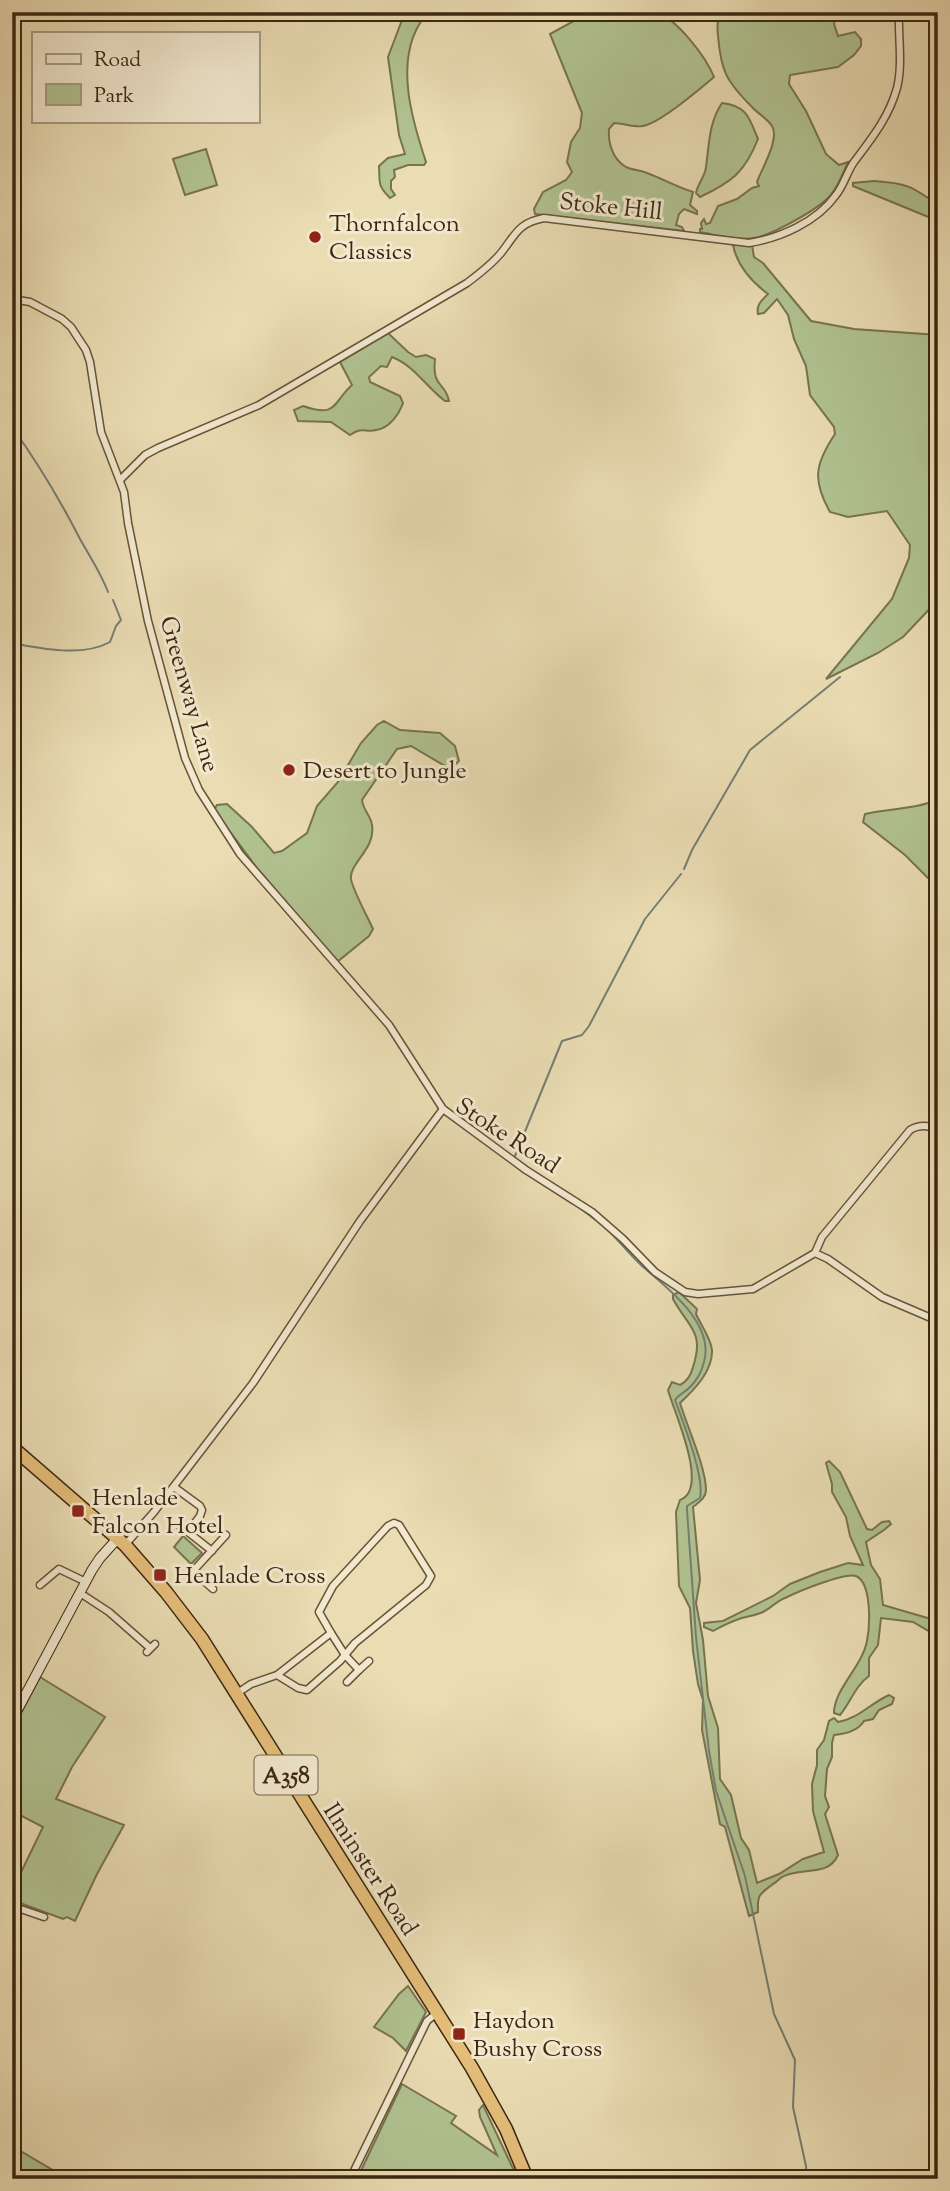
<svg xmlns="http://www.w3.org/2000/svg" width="950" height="2191" viewBox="0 0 950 2191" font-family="'Sorts Mill Goudy',serif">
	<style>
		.green { fill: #b1c291; stroke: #777450; stroke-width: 2 }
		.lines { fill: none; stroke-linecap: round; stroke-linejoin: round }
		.stream { stroke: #757f73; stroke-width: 2 }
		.street-casing { stroke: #685439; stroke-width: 9 }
		.secondary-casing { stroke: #3d2710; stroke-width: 11 }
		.highway-casing { stroke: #3d2710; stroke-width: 15 }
		.street { stroke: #f1e8ce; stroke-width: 6 }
		.secondary { stroke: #f1e8ce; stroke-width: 9 }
		.highway { stroke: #e5be7a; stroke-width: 12 }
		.poi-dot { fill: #8f2418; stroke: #f1e8ce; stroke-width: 2.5 }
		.labels { text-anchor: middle; stroke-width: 6; stroke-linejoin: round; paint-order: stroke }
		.shield { fill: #f1e8ce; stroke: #736149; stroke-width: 2 }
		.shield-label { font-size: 23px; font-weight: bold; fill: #3d2710 }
		.street-label { font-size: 24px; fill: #3d2710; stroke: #f1e8ce }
		.poi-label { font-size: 24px; fill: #3d2710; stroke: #f1e8ce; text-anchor: start }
	</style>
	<rect width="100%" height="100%" fill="#eadcb3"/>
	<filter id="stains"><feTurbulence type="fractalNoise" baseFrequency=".00286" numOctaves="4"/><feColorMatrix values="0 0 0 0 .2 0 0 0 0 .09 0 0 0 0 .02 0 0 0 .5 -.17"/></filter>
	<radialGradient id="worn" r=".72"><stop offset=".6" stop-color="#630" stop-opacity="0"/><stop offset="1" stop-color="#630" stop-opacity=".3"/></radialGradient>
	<!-- green -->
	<g class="green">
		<path d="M422,12H439C432,15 423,17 420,23C395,63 412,120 426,162L424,165H408L394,170L395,177L391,181V189L395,195L390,198C377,185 380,183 379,166L388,158L405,154L399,135L388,57L402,20Z"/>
		<path d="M595,12C607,12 647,9 656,12C677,19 706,57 714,77C700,89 660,123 643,126C635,128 623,123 614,123L609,129C608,142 612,159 626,167C632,170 640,170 647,173C663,179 677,187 693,192L690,205L697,211V214L684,209L679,214L676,225L682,227L684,231L535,214L534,209L543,192L566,180L572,172L567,162L571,142L580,128L582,113L550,34L581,17L590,16Z"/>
		<path d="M726,12H837L834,24L838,36L855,32L861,39V46L854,55L838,67L790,75L789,84L806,111L826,154L839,165L848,162C843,173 838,187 830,196C817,210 772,235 754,238C736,241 717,235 700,232V229H702L701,223L704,219L706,224L710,223L718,206L737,199L752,188L759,186L757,182C762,168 780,139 772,126C768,119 757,113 752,107C726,81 721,71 718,36C717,25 716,18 726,12Z"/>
		<path d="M722,103C747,106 749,117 758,139C745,172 732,182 700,197L696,193C698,183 705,177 706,167C709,145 709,122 722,103Z"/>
		<path d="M206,149L217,185L185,195L173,159Z"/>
		<path d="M874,181C906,183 912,186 938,205V221L853,186V183Z"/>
		<path d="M733,245H752L754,257L763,263L811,321L854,329L938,335V600L903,637L878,653L826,679L892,599L909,558L910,545L887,511L848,517L830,512C812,480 815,464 835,434L834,427L810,395L806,366L794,339L788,315L777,299L764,313L758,314C756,305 762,300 768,294C752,282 737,265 733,245Z"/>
		<path d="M388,333L408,352L416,357L426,355L435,359C432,389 445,381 449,401H445C426,387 415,366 392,357L387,367L381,366L369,377L370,382L400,396L403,403C399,414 390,428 376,430C365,433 363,426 350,435L331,422L298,421L294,410L303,406C338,418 332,403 352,385L340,362Z"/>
		<path d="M384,721L400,730L440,733L455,746L459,761L450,769L411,746L397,749L362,800C363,810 371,816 372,825C376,849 349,863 351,879C352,888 368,918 373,929L369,936L337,962L257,868L214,810L217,805L227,804L252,827L274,853L282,851L307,833L317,806L338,782L361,743L377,725Z"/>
		<path d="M938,799V888L905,855L863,822L865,814C888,808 916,810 938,799Z"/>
		<path d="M679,1292L697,1309L696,1314C701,1325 711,1339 712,1350C713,1371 694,1390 680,1403C687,1426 706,1468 706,1490C706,1498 699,1502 693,1507L700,1580L696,1603L703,1640L708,1696L718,1728L720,1779L731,1795L741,1838L749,1850L757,1883L779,1874L803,1859L824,1852L813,1811L812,1784L817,1765V1750L824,1740L829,1721L834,1718L838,1722C858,1719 871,1703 889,1695L894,1698L892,1704L879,1710L873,1719L864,1721C858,1731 845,1734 834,1735L832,1743V1757L827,1769L825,1796L829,1807L825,1814L838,1855C828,1878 800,1866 782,1877C779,1879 777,1882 773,1884C760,1894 757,1894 758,1912L749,1916L725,1827L720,1824L702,1730L703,1700L698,1684L693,1651L690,1608L679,1586L676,1512L680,1500C710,1489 674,1412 668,1390L672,1382L680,1385C688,1381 691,1375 693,1367C705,1331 688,1327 673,1299V1295Z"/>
		<path d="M829,1461L840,1472L867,1529L872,1530L882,1522L889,1521L891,1524L884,1530L866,1542L871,1565L880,1579L883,1605L938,1621V1633H932L913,1622L881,1618L878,1645L869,1658V1676C855,1686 851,1702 840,1715L834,1713C834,1689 862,1667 867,1641C870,1626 872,1583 856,1576C845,1572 797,1592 785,1598C777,1601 771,1608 763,1612C757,1615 749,1616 742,1618C732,1621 722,1626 713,1631L704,1627V1623L723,1621L773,1596L790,1584L820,1572L848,1563L863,1565L850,1536L846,1517L832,1492V1484L826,1463Z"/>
		<path d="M183,1536L202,1553L191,1564L174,1547Z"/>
		<path d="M40,1677L105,1717L72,1767L56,1799L124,1825L97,1874L75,1921L67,1917L63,1919L12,1900V1891L43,1827L12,1811V1730Z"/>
		<path d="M408,1986L426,2012L406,2051L393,2038L374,2027L399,1994Z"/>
		<path d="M402,2084L456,2116L451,2123L497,2155L480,2117L479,2110L483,2105L518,2179H357Z"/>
		<path d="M12,2146L61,2175L59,2179H12Z"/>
	</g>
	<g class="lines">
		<!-- stream -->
		<g class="stream">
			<path d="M12,142V161"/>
			<path d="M12,427C38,463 60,500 80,539C90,557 101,573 108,592"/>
			<path d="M12,643C42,649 83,657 110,642L116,626L121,620L113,600"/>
			<path d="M684,869L692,850L750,750L840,677"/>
			<path d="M515,1156L562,1041L582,1035L589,1026L645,919L681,874"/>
			<path d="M525,1173L573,1204"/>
			<path d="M581,1209L601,1224"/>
			<path d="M608,1230C620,1242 630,1255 642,1266C667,1288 715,1323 704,1362C702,1370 697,1380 691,1386C686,1392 679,1394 675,1400C683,1422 705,1477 700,1498L687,1506V1510L696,1637L709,1751L716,1791L745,1876L774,2014L795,2060L793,2107L806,2166L807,2179"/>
		</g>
		<!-- street casing -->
		<g class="street-casing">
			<g id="street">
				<path d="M12,299L30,302L62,319L71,327L86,350L90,362L101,432L124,492L128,523L148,621L185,758L199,790L240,854L389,1025L443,1109L526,1170L592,1212L623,1239L655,1272L685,1292L698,1294L753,1289L815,1253L822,1237L910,1130C919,1124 928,1125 938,1129"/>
				<path d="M121,479L145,455L158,448L259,405L467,283C479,274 492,264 501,253C516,234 518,223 544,218L749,243C780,238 817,222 836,195C844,185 847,172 854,162C872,138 889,117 897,88C903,64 898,37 899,12"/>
				<path d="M815,1253L828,1259L882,1297L938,1321"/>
				<path d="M174,1487L200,1506L202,1510L200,1516L188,1532"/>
				<path d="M174,1521L212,1551"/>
				<path d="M125,1545L154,1512L253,1383L360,1221L443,1109"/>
				<path d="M40,1585L59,1569L86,1582"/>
				<path d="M213,1589L195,1573V1569L226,1535"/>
				<path d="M80,1593L109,1612L150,1648"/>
				<path d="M331,1633L345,1655L359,1670L369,1661"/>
				<path d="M147,1652L155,1644"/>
				<path d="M347,1682L359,1670"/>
				<path d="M236,1694L251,1684L277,1675L331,1633L319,1612L333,1586L388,1526L394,1523L399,1525L431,1576L426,1585L355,1643L340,1661L307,1690L298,1688L277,1675"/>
				<path d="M12,1906L44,1917"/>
				<path d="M305,2179L307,2176"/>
				<path d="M350,2179L427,2021L438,2012"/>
			</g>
		</g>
		<!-- secondary casing -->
		<g class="secondary-casing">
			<path id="secondary" d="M12,1720L92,1570L100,1558L118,1538"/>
		</g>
		<!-- highway casing -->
		<g class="highway-casing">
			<path id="highway" d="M12,1447L125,1545L166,1592L202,1639L472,2068L506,2129L527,2179"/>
		</g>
		<!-- street -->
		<use href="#street" class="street"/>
		<!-- secondary -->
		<use href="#secondary" class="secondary"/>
		<!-- highway -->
		<use href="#highway" class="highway"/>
	</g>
	<!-- markers -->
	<g class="poi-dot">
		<circle cx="315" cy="237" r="7"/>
		<circle cx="289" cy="770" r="7"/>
		<rect x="71" y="1504" width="14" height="14" rx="3.5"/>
		<rect x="153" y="1568" width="14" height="14" rx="3.5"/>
		<rect x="452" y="2027" width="14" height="14" rx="3.5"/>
	</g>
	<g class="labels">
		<!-- shield labels -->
		<rect class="shield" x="254.5" y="1755.5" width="63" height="39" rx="5"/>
		<g class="shield-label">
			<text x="286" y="1783">A358</text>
		</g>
		<!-- street labels -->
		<g class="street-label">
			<text transform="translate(611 206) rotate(6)" y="8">Stoke Hill</text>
			<text transform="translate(190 694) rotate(74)" y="8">Greenway Lane</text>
			<text transform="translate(508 1135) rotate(33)" y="8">Stoke Road</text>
			<text transform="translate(371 1869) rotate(57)" y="8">Ilminster Road</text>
		</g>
		<!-- poi labels -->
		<g class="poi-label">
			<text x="329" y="231">Thornfalcon<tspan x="329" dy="28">Classics</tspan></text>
			<text x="303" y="778">Desert to Jungle</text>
			<text x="92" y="1505">Henlade<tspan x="92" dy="28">Falcon Hotel</tspan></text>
			<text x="174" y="1583">Henlade Cross</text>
			<text x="473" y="2028">Haydon<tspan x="473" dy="28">Bushy Cross</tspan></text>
		</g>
	</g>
	<!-- margin -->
	<rect width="950" height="2191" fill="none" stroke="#eadcb3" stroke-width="42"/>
	<rect x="14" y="14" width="922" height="2163" fill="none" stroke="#3d2710" stroke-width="3.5"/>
	<rect x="21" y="21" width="908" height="2149" fill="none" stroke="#3d2710" stroke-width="2"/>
	<!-- legend -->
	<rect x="32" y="32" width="228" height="91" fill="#f1e8ce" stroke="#a99b82" stroke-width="2"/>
	<rect x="46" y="54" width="35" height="10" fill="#f1e8ce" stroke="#a99b82" stroke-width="2"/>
	<text x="94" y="66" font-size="21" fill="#3d2710">Road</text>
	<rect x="46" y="84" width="35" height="21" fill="#b1c291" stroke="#a99b82" stroke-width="2"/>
	<text x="94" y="102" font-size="21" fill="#3d2710">Park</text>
	<rect width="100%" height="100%" filter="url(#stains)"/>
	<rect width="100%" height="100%" fill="url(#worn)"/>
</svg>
